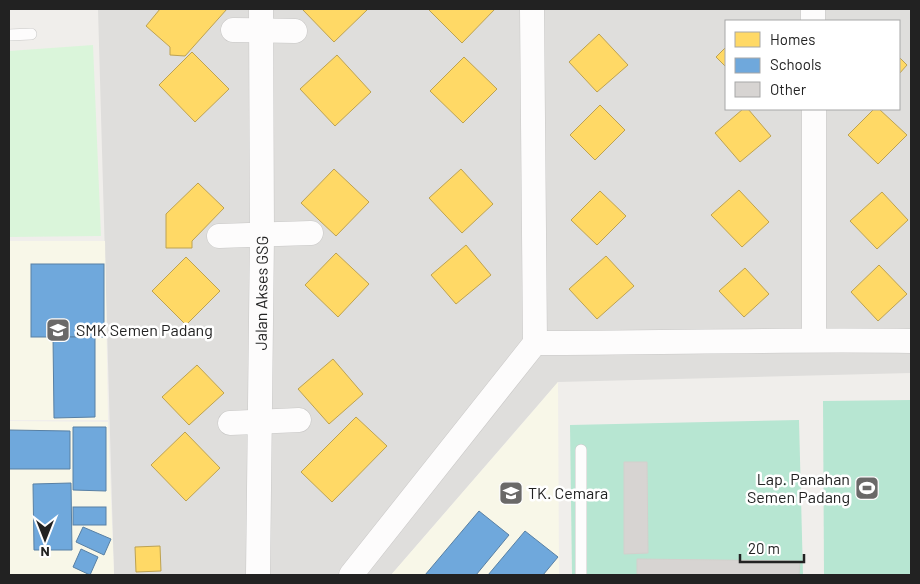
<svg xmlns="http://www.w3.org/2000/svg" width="920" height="584" viewBox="0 0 920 584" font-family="Barlow,sans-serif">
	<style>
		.residential { fill: #dfdedc; fill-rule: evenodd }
		.education { fill: #f8f7e8 }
		.park { fill: #daf5da }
		.pitch { fill: #b7e6d2 }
		.homes { fill: #ffd966; stroke: #bda252 }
		.schools { fill: #6fa8dc; stroke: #5880a4 }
		.building { fill: #d7d4d2; stroke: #d3d0cc }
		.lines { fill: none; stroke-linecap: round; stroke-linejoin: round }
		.service-casing { stroke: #c9c8c7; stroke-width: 12 }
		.minor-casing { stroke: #c9c8c7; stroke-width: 25 }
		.service { stroke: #fdfcfc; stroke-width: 11 }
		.minor { stroke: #fdfcfc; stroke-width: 24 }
		.labels { text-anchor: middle; stroke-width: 5; stroke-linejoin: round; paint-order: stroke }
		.street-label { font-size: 16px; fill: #222; stroke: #fff }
		.poi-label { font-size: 16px; fill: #222; stroke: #fff; text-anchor: start }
	</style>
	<rect width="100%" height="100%" fill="#f0eeeb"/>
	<!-- residential -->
	<path class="residential" d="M98,9H911V373L558,382L391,575H114ZM726,21H899V109H726Z"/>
	<!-- education -->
	<g class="education">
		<path d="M9,241H105L108,420H9Z"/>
		<path d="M558,382L559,575H391L534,410Z"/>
		<path d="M9,421L108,422L114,575H9Z"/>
	</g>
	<!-- park -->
	<path class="park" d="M93,45L101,236L9,237V51Z"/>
	<!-- pitch -->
	<g class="pitch">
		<path d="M911,400V575H824L823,401Z"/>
		<path d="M799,420L803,575H572L570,425Z"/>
	</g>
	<!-- homes -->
	<g class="homes">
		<path d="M160,9H227L185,56L170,55V47L146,26Z"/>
		<path d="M302,9H366L367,10L334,42Z"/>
		<path d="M428,9H495L462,43Z"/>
		<path d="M599,34L628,65L597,92L569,62Z"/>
		<path d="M726,47V67L716,57Z"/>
		<path d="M192,52L229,89L195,122L159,85Z"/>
		<path d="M337,55L371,92L335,126L300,89Z"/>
		<path d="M464,57L497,89L463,123L430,91Z"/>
		<path d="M899,57L907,65L899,74Z"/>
		<path d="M600,105L625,130L595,160L570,135Z"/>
		<path d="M743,109H748L771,136L740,162L715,133Z"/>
		<path d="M874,109H879L907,135L878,164L848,135Z"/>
		<path d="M334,169L369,202L336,236L301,203Z"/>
		<path d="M461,169L493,204L462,233L429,198Z"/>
		<path d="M198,183L224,208L192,241V248H166V214Z"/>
		<path d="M739,190L769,222L742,247L711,215Z"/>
		<path d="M600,191L626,216L597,245L571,220Z"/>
		<path d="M882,192L908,220L877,249L850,221Z"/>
		<path d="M466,245L491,275L456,304L431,275Z"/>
		<path d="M336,253L369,284L338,317L305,285Z"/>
		<path d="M606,256L634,286L597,319L569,289Z"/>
		<path d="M186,257L220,291L186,325L152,291Z"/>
		<path d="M879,265L907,294L878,321L851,292Z"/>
		<path d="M745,268L769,294L744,317L719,291Z"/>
		<path d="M333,359L363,394L329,424L298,389Z"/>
		<path d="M197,365L224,393L189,425L162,397Z"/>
		<path d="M356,417L387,446L332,502L301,472Z"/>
		<path d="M185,432L220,468L186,501L151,465Z"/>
		<path d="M160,546L161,571L136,572L135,547Z"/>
	</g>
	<!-- schools -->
	<g class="schools">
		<rect x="31" y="264" width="73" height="73"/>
		<path d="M53,337H95V417L54,418Z"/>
		<path d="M73,427H106V491L73,490Z"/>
		<path d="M9,430L70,431V469H9Z"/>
		<path d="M71,483L72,550H34L33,484Z"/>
		<rect x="73" y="507" width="33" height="18"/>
		<path d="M479,511L509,535L476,575H425Z"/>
		<path d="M83,527L111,539L104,555L76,542Z"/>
		<path d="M525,531L558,557L543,575H488Z"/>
		<path d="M81,549L98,557L90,575L73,567Z"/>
	</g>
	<!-- building -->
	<g class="building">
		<path d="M624,462H647L648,553L624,554Z"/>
		<path d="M637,559L800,561L799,575H637Z"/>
	</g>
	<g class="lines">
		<!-- service casing -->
		<g class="service-casing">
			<g id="service">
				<path d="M9,35L31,34"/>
				<path d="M581,450V575"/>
			</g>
		</g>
		<!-- minor casing -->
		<g class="minor-casing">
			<g id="minor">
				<path d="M813,9V21"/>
				<path d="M233,30L295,31"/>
				<path d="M814,109V339"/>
				<path d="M219,236L311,233"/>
				<path d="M535,343C660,343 786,339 911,341"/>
				<path d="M230,423L299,420"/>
				<path id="s1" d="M258,575L262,236L261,9"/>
				<path d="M351,575L535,343L532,9"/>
			</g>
		</g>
		<!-- service -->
		<use href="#service" class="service"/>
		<!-- minor -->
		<use href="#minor" class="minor"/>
	</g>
	<!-- icons -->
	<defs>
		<g id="school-square" transform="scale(1.25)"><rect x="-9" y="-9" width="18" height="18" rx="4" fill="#6a6968" stroke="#fff"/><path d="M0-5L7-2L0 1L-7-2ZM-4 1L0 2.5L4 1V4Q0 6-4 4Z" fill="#fff"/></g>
		<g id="stadium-square" transform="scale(1.25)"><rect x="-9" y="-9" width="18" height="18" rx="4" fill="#6a6968" stroke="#fff"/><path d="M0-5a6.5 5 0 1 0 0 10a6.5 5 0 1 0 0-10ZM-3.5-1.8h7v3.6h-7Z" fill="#fff"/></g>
	</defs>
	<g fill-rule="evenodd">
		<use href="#school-square" x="58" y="330"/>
		<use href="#stadium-square" x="867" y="488"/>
		<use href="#school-square" x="511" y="493"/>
	</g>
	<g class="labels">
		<!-- street labels -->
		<g class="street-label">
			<text dy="6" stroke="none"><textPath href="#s1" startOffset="282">Jalan Akses GSG</textPath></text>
		</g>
		<!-- poi labels -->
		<g class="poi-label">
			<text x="76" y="336">SMK Semen Padang</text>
			<text x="850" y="485" text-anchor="end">Lap. Panahan<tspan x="850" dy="18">Semen Padang</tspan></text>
			<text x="528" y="499">TK. Cemara</text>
		</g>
	</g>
	<!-- border -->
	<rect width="920" height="584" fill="none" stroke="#222222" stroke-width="20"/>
	<!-- legend -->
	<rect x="725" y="20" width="175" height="90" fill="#ffffff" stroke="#a7a7a7"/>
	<rect x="735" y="32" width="25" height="15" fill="#ffd966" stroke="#a7a7a7"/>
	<text x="770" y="45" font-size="15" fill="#222222">Homes</text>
	<rect x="735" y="58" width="25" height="15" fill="#6fa8dc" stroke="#a7a7a7"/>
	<text x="770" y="70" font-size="15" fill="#222222">Schools</text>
	<rect x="735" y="82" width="25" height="15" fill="#d7d4d2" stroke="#a7a7a7"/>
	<text x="770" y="95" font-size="15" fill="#222222">Other</text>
	<!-- north arrow -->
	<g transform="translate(45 539) rotate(180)" stroke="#ffffff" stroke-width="4" paint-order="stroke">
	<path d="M0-4L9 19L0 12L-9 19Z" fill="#222222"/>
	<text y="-8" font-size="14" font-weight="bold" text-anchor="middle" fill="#222222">N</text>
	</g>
	<!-- scale -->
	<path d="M740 554v8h64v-8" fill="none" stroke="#222222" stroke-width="2.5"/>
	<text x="748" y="554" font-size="15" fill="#222222" stroke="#ffffff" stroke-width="4" paint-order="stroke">20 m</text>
</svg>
